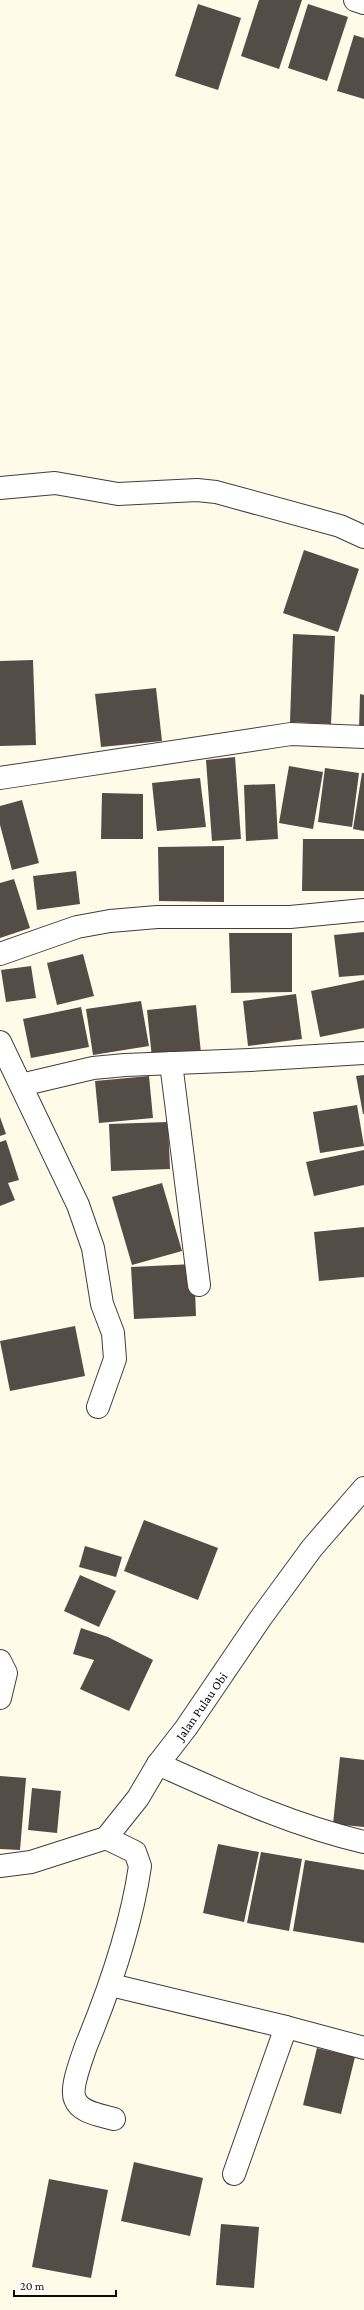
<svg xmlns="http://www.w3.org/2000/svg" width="364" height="2310" viewBox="0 0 364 2310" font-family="'Crimson Pro',serif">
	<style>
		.building { fill: #544c47 }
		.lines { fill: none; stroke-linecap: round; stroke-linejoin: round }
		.minor-casing { stroke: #3e3e3e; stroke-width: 24 }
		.tertiary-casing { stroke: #3e3e3e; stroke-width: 24 }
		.minor { stroke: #fff; stroke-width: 22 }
		.tertiary { stroke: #fff; stroke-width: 22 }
		.labels { text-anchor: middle; stroke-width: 4; stroke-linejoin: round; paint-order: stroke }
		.street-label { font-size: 13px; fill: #0b0b0b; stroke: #fff }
	</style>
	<rect width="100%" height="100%" fill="#fffbe8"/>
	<!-- building -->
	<g class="building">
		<path d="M259,0H302L279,69L241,56Z"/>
		<path d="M198,4L241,18L218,90L175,76Z"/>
		<path d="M308,4L348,17L327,81L288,68Z"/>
		<path d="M354,35L364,38V99L337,91Z"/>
		<path d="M304,550L359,569L338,632L283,613Z"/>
		<path d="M293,634L335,636L331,724L290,722Z"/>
		<path d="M33,660L36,745L0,746V661Z"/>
		<path d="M156,688L162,741L101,747L95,694Z"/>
		<path d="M360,694L364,695V729H359Z"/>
		<path d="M235,757L241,839L212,841L206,760Z"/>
		<path d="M289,766L323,772L313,829L279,823Z"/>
		<path d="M325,768L359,773L352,827L318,822Z"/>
		<path d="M362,773H364V831L353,829Z"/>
		<path d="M200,778L206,827L157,831L152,783Z"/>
		<path d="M275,784L278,839L246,841L244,785Z"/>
		<path d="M102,793L143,794V839H101Z"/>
		<path d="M22,800L39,863L12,870L0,825V806Z"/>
		<path d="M303,839H364V891H302Z"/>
		<path d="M224,846V902L159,901L158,847Z"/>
		<path d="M76,871L80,904L37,910L33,876Z"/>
		<path d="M14,879L30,928L0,938V883Z"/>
		<path d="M364,932V975L339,977L334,935Z"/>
		<path d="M229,933H292V992L231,993Z"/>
		<path d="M83,954L94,996L57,1005L47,963Z"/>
		<path d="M31,966L36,998L6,1002L1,970Z"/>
		<path d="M364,980V1028L320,1037L311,991Z"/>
		<path d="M296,994L302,1039L248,1046L243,1001Z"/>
		<path d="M141,1001L149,1046L93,1055L86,1009Z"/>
		<path d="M196,1005L201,1053L152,1058L147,1010Z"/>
		<path d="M81,1007L89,1047L31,1058L23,1019Z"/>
		<path d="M364,1075V1114H363L356,1076Z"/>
		<path d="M149,1076L153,1118L99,1123L95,1081Z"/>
		<path d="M357,1105L364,1146L320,1153L313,1112Z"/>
		<path d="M0,1117L6,1134L0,1136Z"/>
		<path d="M168,1122L170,1169L111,1171L109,1124Z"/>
		<path d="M6,1140L19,1180L8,1183L15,1200L0,1206V1142Z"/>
		<path d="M364,1150V1185L314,1196L306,1162Z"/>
		<path d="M162,1183L182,1251L132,1265L112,1197Z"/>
		<path d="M364,1227V1277L319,1281L314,1232Z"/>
		<path d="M194,1264L196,1316L134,1319L131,1267Z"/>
		<path d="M75,1326L85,1376L10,1391L0,1341Z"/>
		<path d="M144,1520L218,1548L198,1600L124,1571Z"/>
		<path d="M85,1546L122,1557L116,1577L79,1567Z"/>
		<path d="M80,1575L116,1591L99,1627L64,1611Z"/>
		<path d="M81,1628L108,1637L153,1660L129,1711L80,1689L94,1660L73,1654Z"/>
		<path d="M340,1757L364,1760V1827L333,1824Z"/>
		<path d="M0,1776L26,1778L20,1850L0,1849Z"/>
		<path d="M32,1788L61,1791L57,1833L28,1830Z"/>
		<path d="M218,1844L259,1852L244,1922L203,1913Z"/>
		<path d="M261,1852L302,1859L289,1931L247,1923Z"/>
		<path d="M305,1860L364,1870V1943L293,1931Z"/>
		<path d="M317,2048L355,2057L341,2114L303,2105Z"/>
		<path d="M134,2162L203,2178L190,2236L121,2221Z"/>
		<path d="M49,2179L108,2190L91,2278L32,2267Z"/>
		<path d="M221,2224L259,2227L254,2288L216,2285Z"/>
	</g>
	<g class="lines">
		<!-- minor casing -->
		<g class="minor-casing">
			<g id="minor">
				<path d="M355,0L364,3"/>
				<path d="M0,488L55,483L118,494L197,490L216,492L340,526L364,537"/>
				<path d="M0,778L291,734L364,737"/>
				<path d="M0,954L77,927L110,921L157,917H290L364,910"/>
				<path d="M0,1042L78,1205L93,1248L102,1304L113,1333L115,1359L98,1407"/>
				<path d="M171,1063L199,1285"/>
				<path d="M21,1085L93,1068L125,1065L250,1060L364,1053"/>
				<path d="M0,1661L6,1673L0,1698"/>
				<path d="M158,1764C225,1794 291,1825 364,1842"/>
				<path d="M106,1838L135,1852L140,1866C131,1928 110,1988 86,2046C82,2058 70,2088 75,2099C80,2113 101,2115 114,2119"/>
				<path d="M111,1985L286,2027L364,2048"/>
				<path d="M234,2174L286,2027"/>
			</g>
		</g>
		<!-- tertiary casing -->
		<g class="tertiary-casing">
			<path id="tertiary" d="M0,1866L31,1862L106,1838L138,1798L158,1764L186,1728L260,1619L312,1548L364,1488"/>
		</g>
		<!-- minor -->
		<use href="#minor" class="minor"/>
		<!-- tertiary -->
		<use href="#tertiary" class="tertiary"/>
	</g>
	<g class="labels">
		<!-- street labels -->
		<g class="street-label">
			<text transform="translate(201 1706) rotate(-55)" y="5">Jalan Pulau Obi</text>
		</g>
	</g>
	<!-- scale -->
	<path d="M14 2290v6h102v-6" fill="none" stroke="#0b0b0b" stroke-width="2"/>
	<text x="20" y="2290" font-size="12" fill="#0b0b0b" stroke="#ffffff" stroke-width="3" paint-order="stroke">20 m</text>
</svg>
